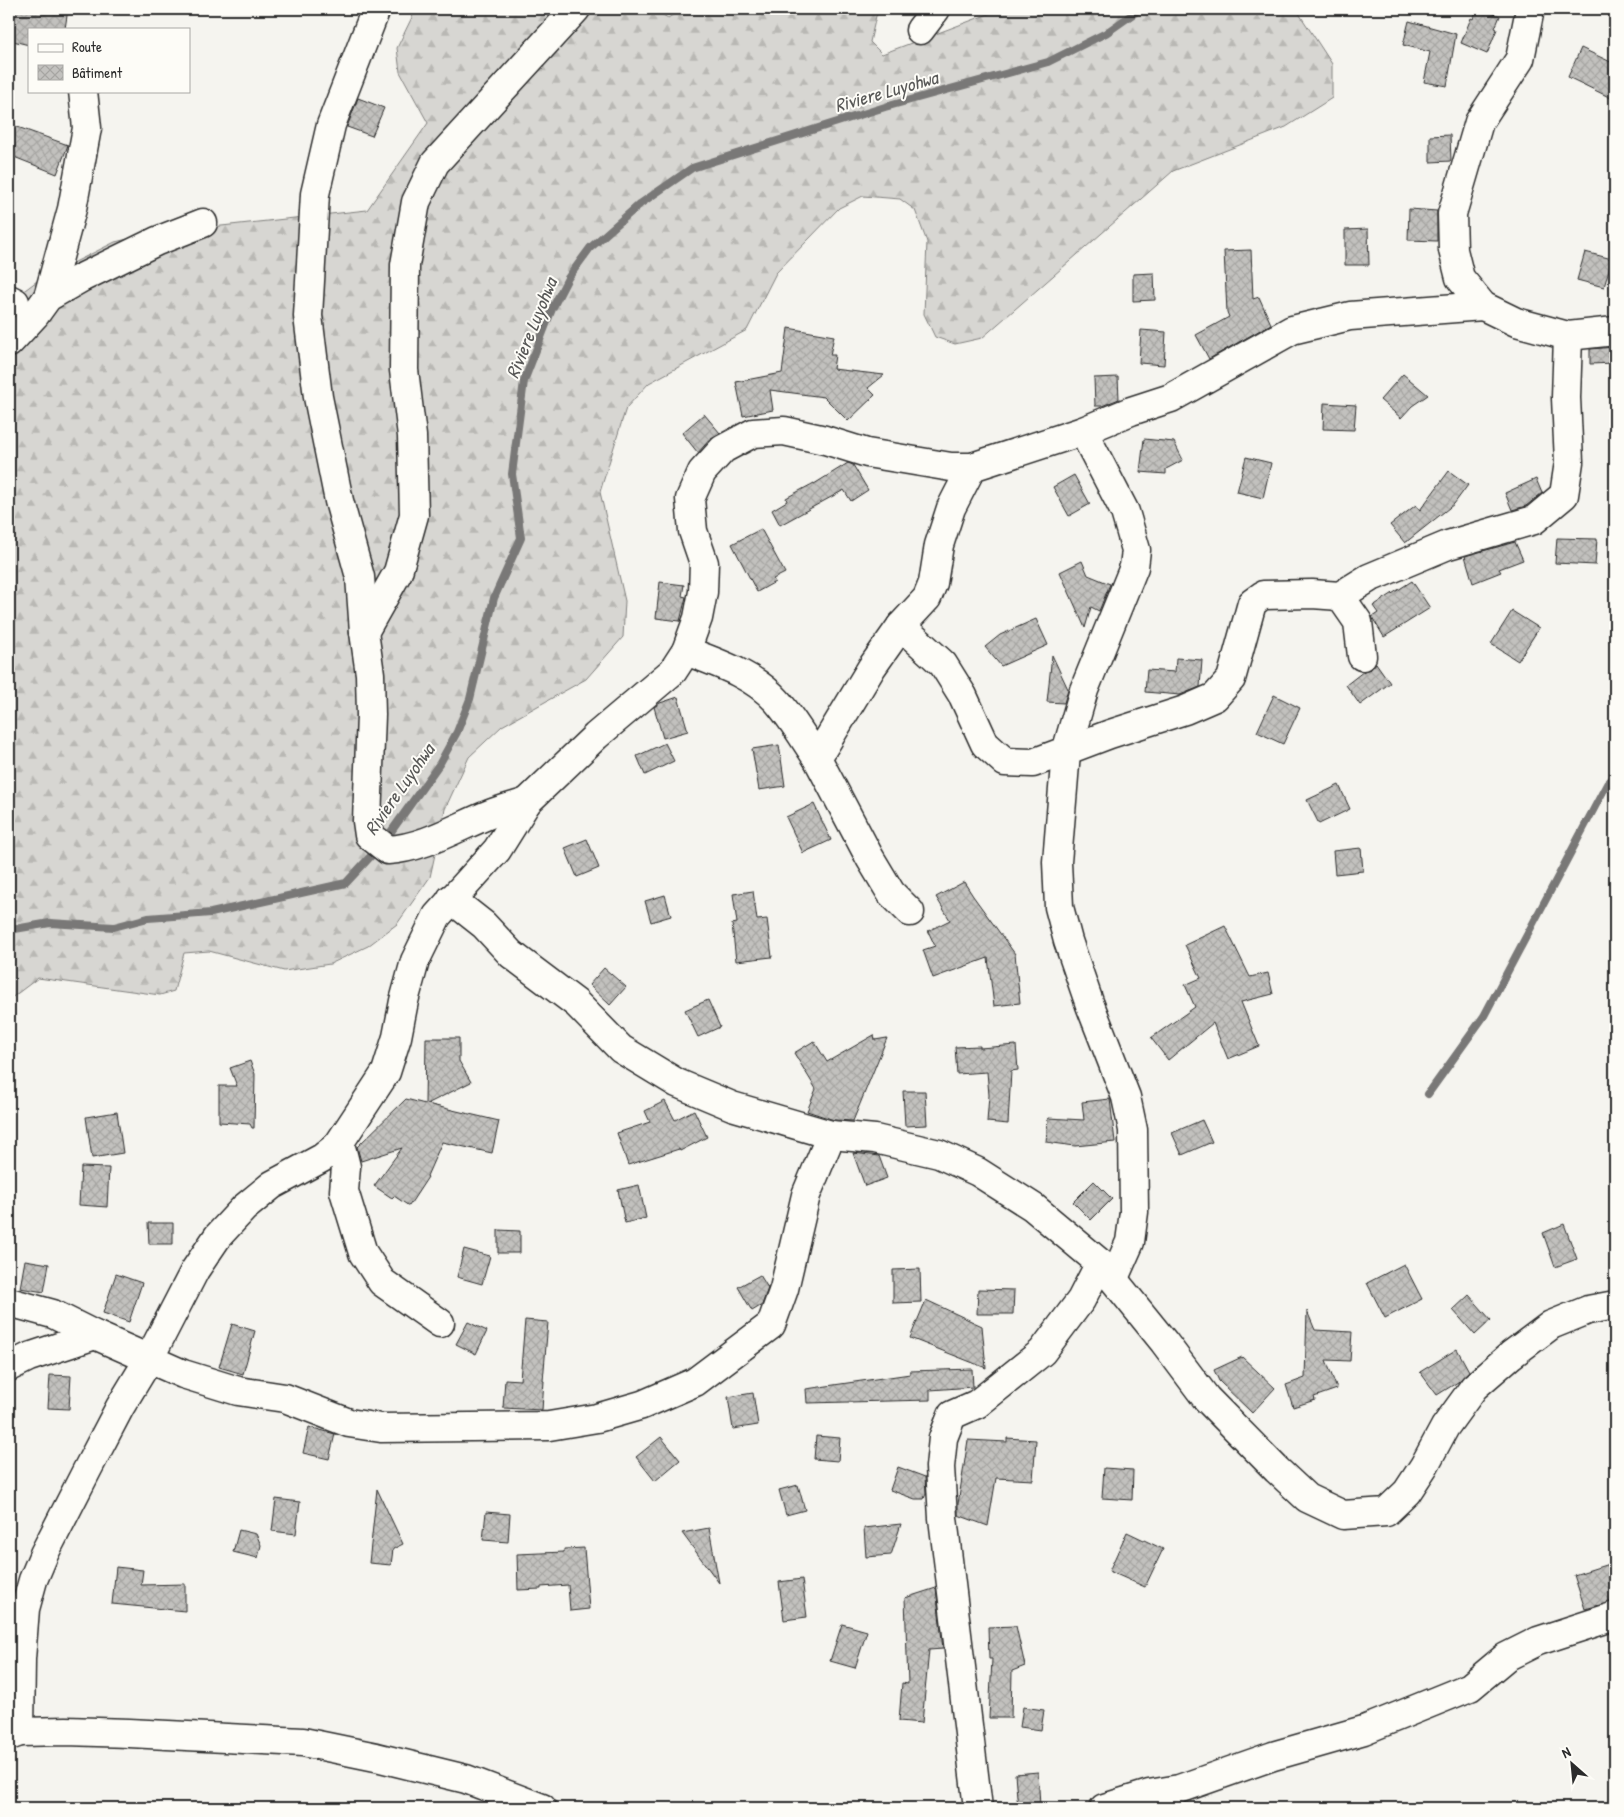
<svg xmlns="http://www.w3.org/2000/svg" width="1624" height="1817" viewBox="0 0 1624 1817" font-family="'Patrick Hand',sans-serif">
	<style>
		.forest { fill: url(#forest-firs); stroke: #81807e }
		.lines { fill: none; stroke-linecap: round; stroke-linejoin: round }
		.stream { stroke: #797877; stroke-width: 8 }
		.building { fill: url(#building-cross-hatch); stroke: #2b2b2b }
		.minor-casing { stroke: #2b2b2b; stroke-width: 31 }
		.minor { stroke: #fdfcf7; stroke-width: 28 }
		.labels { text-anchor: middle; stroke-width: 4; stroke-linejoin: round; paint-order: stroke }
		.water-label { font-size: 19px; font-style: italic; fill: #585857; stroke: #fdfcf7 }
	</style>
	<defs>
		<pattern id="forest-firs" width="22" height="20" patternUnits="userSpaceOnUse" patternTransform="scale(1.25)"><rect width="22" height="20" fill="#d7d6d2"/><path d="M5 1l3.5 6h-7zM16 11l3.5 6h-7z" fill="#b9b8b4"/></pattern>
		<pattern id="building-cross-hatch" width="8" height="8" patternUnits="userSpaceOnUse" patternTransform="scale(1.25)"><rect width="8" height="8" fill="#c2c1be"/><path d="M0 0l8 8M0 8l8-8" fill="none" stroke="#a7a6a3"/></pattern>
	</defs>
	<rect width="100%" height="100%" fill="#f5f4ef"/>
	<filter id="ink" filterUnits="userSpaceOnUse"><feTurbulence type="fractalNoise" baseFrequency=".02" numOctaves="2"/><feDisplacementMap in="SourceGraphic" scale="10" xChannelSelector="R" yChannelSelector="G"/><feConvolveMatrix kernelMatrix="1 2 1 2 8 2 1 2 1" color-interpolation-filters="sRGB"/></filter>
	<g filter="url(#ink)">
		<!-- forest -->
		<path class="forest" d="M416,9H653L668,18L682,9H883L876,16L870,42L882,54L1002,9H1299L1300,15L1332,64V98L1286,127L1173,171L982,338L955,344L935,337L924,314L927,242L915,210L900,199L863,196L839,208L776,273L747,330L649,383L626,408L600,492L625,601L623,637L586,679L502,726L469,757L445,809L430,877L397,924L368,946L330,964L284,971L209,951L184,953L174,991L160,995L38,978L10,999L9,1003V302L37,281L115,242L149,234L367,210L428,123L400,72L397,48Z"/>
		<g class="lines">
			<!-- stream -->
			<g class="stream">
				<path d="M9,930L50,923L114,927L148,918L211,913L346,883L383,843L440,763L457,732L470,699L494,598L521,538L512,474L524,381L552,309L568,278L590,248L640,204L692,168L885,107L1048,62L1106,33L1140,9"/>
				<path d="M1428,1094L1484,1016L1607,784L1615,776"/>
			</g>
		</g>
		<!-- building -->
		<g class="building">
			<path d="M9,9H68L65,29H29V45L9,40Z"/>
			<path d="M1477,9H1481L1500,16L1495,28L1497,29L1487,54L1461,43L1471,18L1473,19Z"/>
			<path d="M1409,21L1456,34L1447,86L1424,82L1430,52L1403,45Z"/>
			<path d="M1581,48L1615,64V100L1568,77Z"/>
			<path d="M358,98L384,108L372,136L347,127Z"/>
			<path d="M9,124L68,145L57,174L9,155Z"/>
			<path d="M1450,135L1451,161L1430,162V136Z"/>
			<path d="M1409,209L1437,211V241L1408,240Z"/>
			<path d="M1368,229L1369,265H1345V230Z"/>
			<path d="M1251,250L1253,299L1259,297L1271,324L1209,359L1196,335L1229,317L1227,312L1224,251Z"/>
			<path d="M1585,252L1612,259L1604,287L1577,280Z"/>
			<path d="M1154,273L1155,300L1133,301V274Z"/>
			<path d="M788,328L834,336L830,355H835L833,369L884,375L868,388L875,395L848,421L824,397L770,390L773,410L743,416L736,382L782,373Z"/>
			<path d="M1141,330L1166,332L1164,365L1139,363Z"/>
			<path d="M1615,347V363L1590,364V349Z"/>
			<path d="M1403,374L1428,395L1412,406L1401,418L1380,400Z"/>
			<path d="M1118,377L1119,399L1102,406H1095L1094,378Z"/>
			<path d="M1324,403L1356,405L1354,430L1323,429Z"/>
			<path d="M704,414L720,433L711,438L698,453L682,433Z"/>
			<path d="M1144,439L1174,442L1183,460L1166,469V474L1140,472Z"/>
			<path d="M1246,457L1271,463L1263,498L1237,492Z"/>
			<path d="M848,463L853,465L868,490L851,501L844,490L780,525L772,510L787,501L786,498L814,483V484Z"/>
			<path d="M1449,471L1468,485L1454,504L1405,543L1390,525L1416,505L1420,510Z"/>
			<path d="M1074,475L1090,504L1069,516L1053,487Z"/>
			<path d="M1536,479L1542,493L1526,506L1512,510L1505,493Z"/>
			<path d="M761,529L785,573L773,579L775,582L757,592L732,544Z"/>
			<path d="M1557,538L1597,539L1595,565L1555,563Z"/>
			<path d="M1515,542L1523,560L1499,569L1501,572L1473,583L1465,556Z"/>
			<path d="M1082,561L1088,575L1110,584L1099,611L1091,607L1085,628L1060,572Z"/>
			<path d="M1412,581L1430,608L1384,637L1372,617L1378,613L1373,606Z"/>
			<path d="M660,582L684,585L682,596L686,597L680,621L656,618Z"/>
			<path d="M1512,611L1539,628L1518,661L1491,644Z"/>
			<path d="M1036,619L1048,645L1001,666L985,647L1000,635Z"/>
			<path d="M1052,655L1068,689L1064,703L1047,702Z"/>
			<path d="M1176,658L1202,660L1200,687L1180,695L1145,692L1147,670L1175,672Z"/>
			<path d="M1376,663L1390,683L1360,705L1346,685L1364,671L1371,669Z"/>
			<path d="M1274,695L1300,708L1283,744L1257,732Z"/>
			<path d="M678,697L688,731L663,738L654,707L660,703Z"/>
			<path d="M665,743L674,761L645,775L637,756Z"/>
			<path d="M779,745L785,786L759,790L752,749Z"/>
			<path d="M1339,785L1350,809L1319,824L1307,800Z"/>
			<path d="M814,804L831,840L803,853L786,817Z"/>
			<path d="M587,839L599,868L577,877L565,848Z"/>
			<path d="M1361,848L1363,871L1335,874L1333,851Z"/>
			<path d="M964,882L973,896L1015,954L1020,1003L994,1006L988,958L933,978L923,950L935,946L928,931L950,920L936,897Z"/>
			<path d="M753,891L757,920L767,919L772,957L736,961L732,924L737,923L733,894Z"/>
			<path d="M665,895L671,916L651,922L645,901Z"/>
			<path d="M1225,926L1250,977L1268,973L1273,994L1241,1002L1259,1046L1228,1059L1213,1023L1168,1060L1151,1038L1195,1007L1185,985L1201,978L1185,945Z"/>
			<path d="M604,968L626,987L610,1005L589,985Z"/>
			<path d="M708,1000L720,1027L698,1037L685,1010Z"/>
			<path d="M874,1035L875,1040L887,1038L853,1121L834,1120L807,1111L816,1089L794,1053L814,1041L827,1062Z"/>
			<path d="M426,1038H459V1061L471,1082L427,1104L499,1121L492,1153L442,1142L427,1176L428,1177L409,1206L394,1196L392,1198L374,1186L402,1148L361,1161L357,1147L406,1099L425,1104Z"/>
			<path d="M1016,1045L1018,1070L1011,1071L1008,1124L987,1122L989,1095L987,1072L957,1074L955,1047L980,1046V1048Z"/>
			<path d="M250,1061L255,1074L254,1128H252L250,1124L219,1122V1086H237L230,1068Z"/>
			<path d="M903,1091H925L927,1125L905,1126Z"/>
			<path d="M1110,1099L1115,1142L1075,1146L1046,1142L1048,1118L1084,1120L1082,1102Z"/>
			<path d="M665,1101L675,1120L694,1110L707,1137L680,1151L679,1149L628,1165L617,1133L650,1122L645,1111Z"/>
			<path d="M117,1112L123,1153L92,1158L86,1117Z"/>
			<path d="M1202,1120L1212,1142L1182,1155L1172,1133Z"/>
			<path d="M853,1153L879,1156L887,1178L865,1186Z"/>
			<path d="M81,1167L109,1168L107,1207L79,1205Z"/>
			<path d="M1094,1181L1112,1199L1091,1220L1073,1202Z"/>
			<path d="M639,1185L646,1218L625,1223L618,1190Z"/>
			<path d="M148,1223H173V1244H149Z"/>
			<path d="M1564,1224L1577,1259L1555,1267L1543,1233Z"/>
			<path d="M498,1230L520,1231V1253H498Z"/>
			<path d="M464,1249L490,1256L482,1284L457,1277Z"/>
			<path d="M25,1260L49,1264L44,1292L20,1288Z"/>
			<path d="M1404,1264L1422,1299L1385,1318L1367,1283Z"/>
			<path d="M920,1269L921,1302L893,1303V1270Z"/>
			<path d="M116,1274L142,1283L129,1322L103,1313Z"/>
			<path d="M760,1275L768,1288L762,1305L752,1311L738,1287Z"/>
			<path d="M978,1289L1014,1290L1013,1314H977Z"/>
			<path d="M1469,1295L1491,1320L1475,1335L1453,1310Z"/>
			<path d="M926,1300L982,1326L986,1368L910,1338Z"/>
			<path d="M1307,1311L1315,1330L1352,1332L1350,1361L1326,1360L1337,1389L1314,1397L1315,1400L1293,1407L1286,1385L1305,1378Z"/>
			<path d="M525,1320L548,1322L543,1381H544L542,1410L503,1408L505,1379L520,1380Z"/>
			<path d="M468,1322L487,1331L476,1354L456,1344Z"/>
			<path d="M232,1324L255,1331L243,1374L219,1367Z"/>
			<path d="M1457,1349L1469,1371L1458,1382L1437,1395L1420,1372Z"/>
			<path d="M1242,1357L1275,1388L1252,1413L1219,1381L1214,1370Z"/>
			<path d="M972,1369L973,1387L930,1390V1400L807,1403L806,1389L910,1374V1371Z"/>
			<path d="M50,1375L71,1376L69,1409L48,1408Z"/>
			<path d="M753,1393L758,1425L733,1429L728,1397Z"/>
			<path d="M309,1427L335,1434L329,1459L303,1453Z"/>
			<path d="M816,1436L840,1438L838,1461L814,1459Z"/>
			<path d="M661,1437L680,1460L655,1481L636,1457Z"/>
			<path d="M1007,1438L1036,1440L1033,1480L996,1478L988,1526L958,1515V1504L968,1440L1007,1442Z"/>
			<path d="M898,1467L925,1477L926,1493L924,1499H915L890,1490Z"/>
			<path d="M1104,1468L1133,1470L1132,1500L1102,1498Z"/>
			<path d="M798,1485L805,1510L786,1515L779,1490Z"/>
			<path d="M377,1489L403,1544L393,1549L391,1565L369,1563Z"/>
			<path d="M276,1499L300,1502L296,1534L272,1531Z"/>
			<path d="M486,1512L510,1514L508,1542L483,1540Z"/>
			<path d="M901,1524L891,1555L866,1557L864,1528Z"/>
			<path d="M709,1528L719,1583L682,1533Z"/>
			<path d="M239,1530L256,1534L261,1545L258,1558L233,1552Z"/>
			<path d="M1127,1532L1163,1549L1145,1587L1109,1571Z"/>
			<path d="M584,1548L589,1609L570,1611L568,1585L541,1587V1589L518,1590L517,1554L564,1552V1549Z"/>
			<path d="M1615,1562V1601L1585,1609L1574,1575Z"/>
			<path d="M116,1567L143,1570L141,1585L185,1584V1611L112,1604Z"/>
			<path d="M802,1579L807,1617L784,1620L779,1582Z"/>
			<path d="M936,1588L943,1649L929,1650L922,1723L899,1721L902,1683L908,1684L905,1598Z"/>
			<path d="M842,1624L867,1631L855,1668L830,1661Z"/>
			<path d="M1016,1626L1025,1666L1012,1671L1011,1718H989L992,1659H989L988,1627Z"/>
			<path d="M1023,1707L1044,1710L1041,1730L1020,1727Z"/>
			<path d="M1038,1772L1040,1806L1018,1808L1015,1774Z"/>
		</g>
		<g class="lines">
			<!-- minor casing -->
			<g class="minor-casing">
				<g id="minor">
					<path d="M376,9L331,125L315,194L308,316L318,397L339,501L360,577L364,632L370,674L371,715L367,821L369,835L388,850C424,848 457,827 490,814C502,809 515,806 527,802"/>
					<path d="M1530,9L1520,59L1479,122L1452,214L1453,250L1460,278L1483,306L1516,322L1568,336L1615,331"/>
					<path d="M920,30L936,9"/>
					<path d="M48,297L72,209L87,128L83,91"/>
					<path d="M9,299L15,302"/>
					<path d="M9,343L35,315L48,297L81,278L157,241L203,223"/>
					<path d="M1083,431L1125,512L1136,550L1134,567L1084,690L1066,752L1057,862L1059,907L1068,941L1090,1005L1126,1097L1133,1130L1134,1212L1130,1242L1114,1278"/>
					<path d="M1340,596L1358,622L1362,656"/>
					<path d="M901,626L927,598L933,583L939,545L951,508L972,467"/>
					<path d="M364,632L398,572L414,515L412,436L404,370L405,265L416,202L435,163L576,9"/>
					<path d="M686,651C718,663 754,675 777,701C792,718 804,739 817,758L872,667L901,626L943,664L963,696L985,744L1005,762L1033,763L1110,734L1185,710L1215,697L1231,679L1252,603L1263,595L1312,594L1340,596L1369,578L1448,545L1534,520L1564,495L1569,462L1566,398L1568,336"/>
					<path d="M817,758L870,858L891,893L910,912"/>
					<path d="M451,899L484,925L511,954L576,1003L621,1049L677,1083L732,1106L831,1135L875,1139L939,1154L978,1172L1033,1207L1100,1263L1164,1342L1206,1398L1277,1470L1307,1498L1343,1515L1386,1512L1407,1492L1424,1466L1445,1427L1474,1387L1511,1355L1551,1325L1588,1310L1615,1305"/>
					<path d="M338,1145L342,1151L346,1167L344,1191L363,1253L382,1282L440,1323"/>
					<path d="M9,1302L53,1314L95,1335L183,1374L238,1391L285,1398L349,1423L381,1428L549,1426L597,1418L642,1405L695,1382L771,1325L784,1289L806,1195L831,1135"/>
					<path d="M9,1367L29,1357L95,1335"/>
					<path d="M20,1732L66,1731L129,1733L303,1742L376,1757L466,1779L542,1808"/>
					<path d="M9,1736L20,1732L21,1659L25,1609L33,1580L44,1554L87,1470L120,1407L149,1359L195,1270L218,1236L244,1208L272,1185L322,1158L338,1145L386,1072L397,1037L404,1001L415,961L437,916L497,850L527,802L596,736L673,671L686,651L698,618L703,592L704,563L693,531L690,499L702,472L723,449L753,433L784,431L825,440L867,453L951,467H972L1083,431L1131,411L1171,398L1292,330L1350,316L1483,306"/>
					<path d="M978,1808L943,1518L940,1467L943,1438L952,1415L977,1404L1042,1352L1081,1300L1100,1263"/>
					<path d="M1104,1808L1149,1794L1179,1789L1273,1756L1364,1730L1470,1687L1506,1657L1538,1641L1615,1616"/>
				</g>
			</g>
			<!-- minor -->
			<use href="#minor" class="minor"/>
		</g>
	</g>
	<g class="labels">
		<!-- water labels -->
		<g class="water-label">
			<text transform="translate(886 91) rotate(-16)" y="7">Riviere Luyohwa</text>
			<text transform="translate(531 328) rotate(-68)" y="7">Riviere Luyohwa</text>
			<text transform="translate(399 789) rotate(-55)" y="7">Riviere Luyohwa</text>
		</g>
	</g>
	<!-- margin -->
	<rect width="1624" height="1817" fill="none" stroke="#fdfcf7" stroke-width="30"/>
	<rect x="15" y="15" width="1594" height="1787" fill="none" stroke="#2b2b2b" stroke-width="2" filter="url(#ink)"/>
	<!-- legend -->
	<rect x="28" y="28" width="162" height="65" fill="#fdfcf7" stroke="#a9a8a5"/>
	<rect x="38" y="44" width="25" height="8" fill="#fdfcf7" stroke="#a9a8a5"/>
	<text x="72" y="52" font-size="15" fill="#2b2b2b">Route</text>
	<rect x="38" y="65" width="25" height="15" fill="url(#building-cross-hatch)" stroke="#a9a8a5"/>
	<text x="72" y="78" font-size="15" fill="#2b2b2b">Bâtiment</text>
	<!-- north arrow -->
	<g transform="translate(1572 1764) rotate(333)" stroke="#fdfcf7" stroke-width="4" paint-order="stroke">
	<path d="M0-4L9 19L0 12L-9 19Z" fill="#2b2b2b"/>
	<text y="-8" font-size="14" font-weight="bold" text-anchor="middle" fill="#2b2b2b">N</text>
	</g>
</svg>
